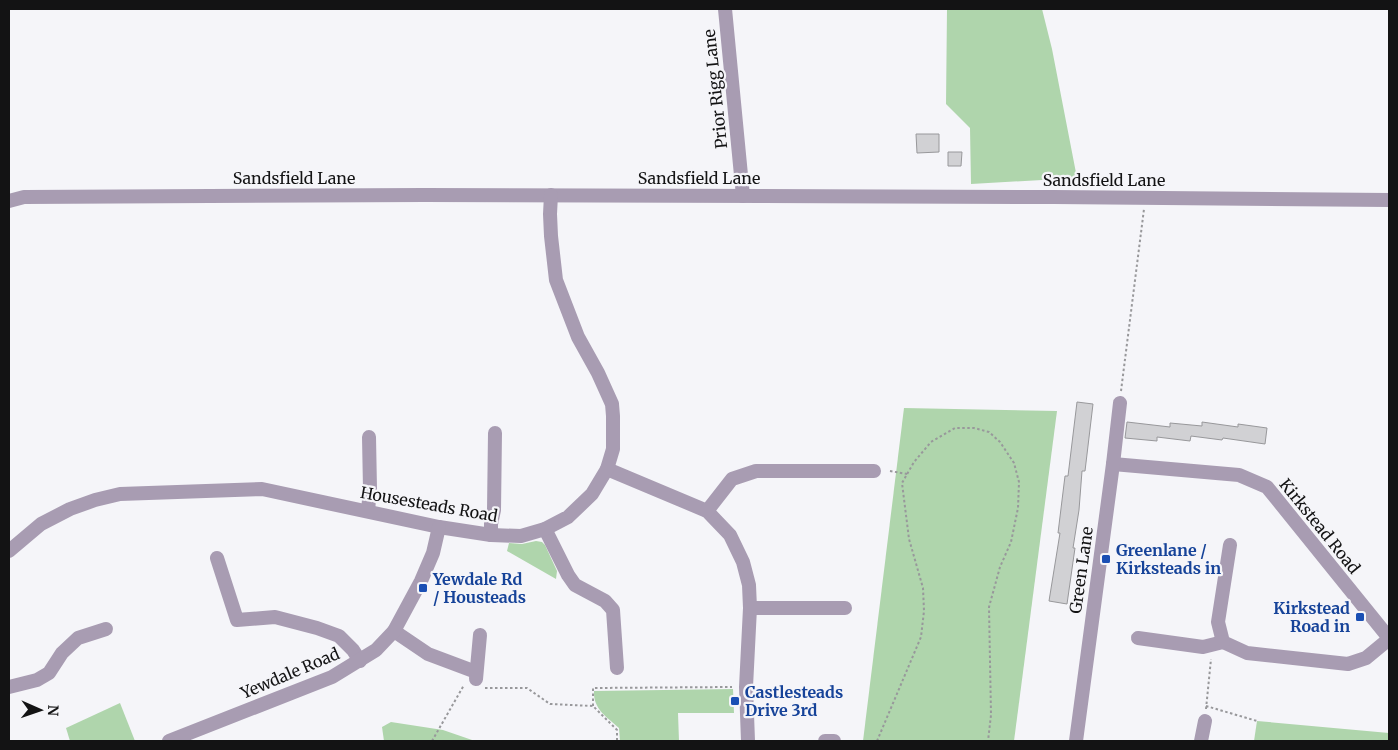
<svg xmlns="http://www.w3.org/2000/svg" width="1398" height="750" viewBox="0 0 1398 750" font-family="Merriweather,serif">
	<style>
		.green { fill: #afd5ac }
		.building { fill: #d1d1d4; stroke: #98989b }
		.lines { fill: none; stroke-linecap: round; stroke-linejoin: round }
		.path { stroke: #98989b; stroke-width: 2; stroke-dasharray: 2.5 2.5; stroke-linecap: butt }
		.minor { stroke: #a89cb2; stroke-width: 14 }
		.transit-dot { fill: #1a4fb4; stroke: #f5f5f9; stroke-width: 2 }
		.labels { text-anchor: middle; stroke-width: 4.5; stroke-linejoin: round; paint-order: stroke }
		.street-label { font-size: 16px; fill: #131314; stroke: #f5f5f9 }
		.transit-label { font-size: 16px; font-weight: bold; fill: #164399; stroke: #f5f5f9; text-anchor: start }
	</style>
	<rect width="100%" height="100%" fill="#f5f5f9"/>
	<!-- green -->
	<g class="green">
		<path d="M947,9H1042L1052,49L1077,178L971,184L970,128L946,104Z"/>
		<path d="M904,408L1057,411L1014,741H863Z"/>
		<path d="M536,541L542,542L545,545L557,571L556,579L507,551L509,543L522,544Z"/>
		<path d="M733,689L734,713H678L679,741H620L619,728C607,717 593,709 594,691Z"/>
		<path d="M120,703L135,741H70L66,728Z"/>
		<path d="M1257,721L1389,733V741H1254Z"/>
		<path d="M391,722L443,730L475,741H384L382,727Z"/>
	</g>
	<!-- building -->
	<g class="building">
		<path d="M916,134H939V152L917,153Z"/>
		<path d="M948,152H962L961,166H948Z"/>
		<path d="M1077,402L1093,404L1085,471H1082L1079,510L1073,548H1075L1067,604L1049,601L1060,533H1058L1065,476H1068Z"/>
		<path d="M1127,422L1170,427V423L1202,426V422L1238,427V424L1267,428L1265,444L1223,438L1222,440L1191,436L1190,441L1157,437V441L1125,438Z"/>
	</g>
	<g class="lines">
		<!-- path -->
		<g class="path">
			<path d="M1121,391L1144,209"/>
			<path d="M890,471L907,474"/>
			<path d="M485,688H527L550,704L593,706L617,730V741"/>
			<path d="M593,706V688L732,687"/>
			<path d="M1206,706L1257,721"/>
			<path d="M1206,709L1211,659"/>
			<path d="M432,741L464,685"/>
			<path d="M877,741L921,637L924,611L923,588L909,539L902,483L914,462L931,442L955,428H974L989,432L1000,442L1014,463L1019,482L1018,508L1011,542L1000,567L989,607L991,715L988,741"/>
		</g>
		<!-- minor -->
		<g class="minor">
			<path d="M725,9L743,196"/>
			<path d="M9,201L24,197L424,195L1054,197L1389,200"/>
			<path d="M1113,464L1239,475L1267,487L1389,638"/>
			<path d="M607,469L707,511L730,535L743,562L749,585L750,608L746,687L748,741"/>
			<path d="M368,511L370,489L369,437"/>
			<path d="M707,511L732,479L756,471H874"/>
			<path d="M545,529L568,575L575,585L605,601L613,610L617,668"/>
			<path d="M491,535V524L494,510L495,433"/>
			<path d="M1230,545L1218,622L1223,642L1247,653L1348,664L1366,658L1389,639"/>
			<path d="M9,551L41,524L70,509L95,500L120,494L262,489L439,527L491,535L521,536L545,529L568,517L592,494L607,469L613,449V416L612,404L598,373L578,337L556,280L551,236L550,214L551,195"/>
			<path d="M217,558L237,620L275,617L317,628L339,636L353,650L360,661"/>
			<path d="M750,608H845"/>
			<path d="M394,631L428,654L476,672"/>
			<path d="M1138,638L1203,647L1223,642"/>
			<path d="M476,679L480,635"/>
			<path d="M9,687L37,680L49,673L62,653L78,638L106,629"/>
			<path d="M169,741L332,677L376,650L394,631L421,581L433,553L439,527"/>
			<path d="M825,741H834"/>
			<path d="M1076,741L1113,464L1120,403"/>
			<path d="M1201,741L1205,721"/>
		</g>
	</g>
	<!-- markers -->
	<g class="transit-dot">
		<rect x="1101" y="554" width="10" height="10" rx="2.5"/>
		<rect x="418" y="583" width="10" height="10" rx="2.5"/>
		<rect x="1355" y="612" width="10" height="10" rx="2.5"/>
		<rect x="730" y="696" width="10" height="10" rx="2.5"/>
	</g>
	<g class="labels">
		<!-- street labels -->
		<g class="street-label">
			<text transform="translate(715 89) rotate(-96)" y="6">Prior Rigg Lane</text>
			<text x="294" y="184">Sandsfield Lane</text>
			<text x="699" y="184">Sandsfield Lane</text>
			<text x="1104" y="186">Sandsfield Lane</text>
			<text transform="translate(429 504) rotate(10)" y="6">Housesteads Road</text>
			<text transform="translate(1320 526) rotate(51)" y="6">Kirkstead Road</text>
			<text transform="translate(1081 570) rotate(-82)" y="6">Green Lane</text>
			<text transform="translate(290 673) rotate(-23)" y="6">Yewdale Road</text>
		</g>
		<!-- transit labels -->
		<g class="transit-label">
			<text x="1116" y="556">Greenlane /<tspan x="1116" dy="18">Kirksteads in</tspan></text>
			<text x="433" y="585">Yewdale Rd<tspan x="433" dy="18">/ Housteads</tspan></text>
			<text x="1350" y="614" text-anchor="end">Kirkstead<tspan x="1350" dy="18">Road in</tspan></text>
			<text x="745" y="698">Castlesteads<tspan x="745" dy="18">Drive 3rd</tspan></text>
		</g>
	</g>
	<!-- border -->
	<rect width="1398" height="750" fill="none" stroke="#131314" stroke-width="20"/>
	<!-- north arrow -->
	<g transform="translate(40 710) rotate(92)" stroke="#f5f5f9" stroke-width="4" paint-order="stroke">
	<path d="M0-4L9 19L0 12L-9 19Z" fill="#131314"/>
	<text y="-8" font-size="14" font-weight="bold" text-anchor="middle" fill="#131314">N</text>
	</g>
</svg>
